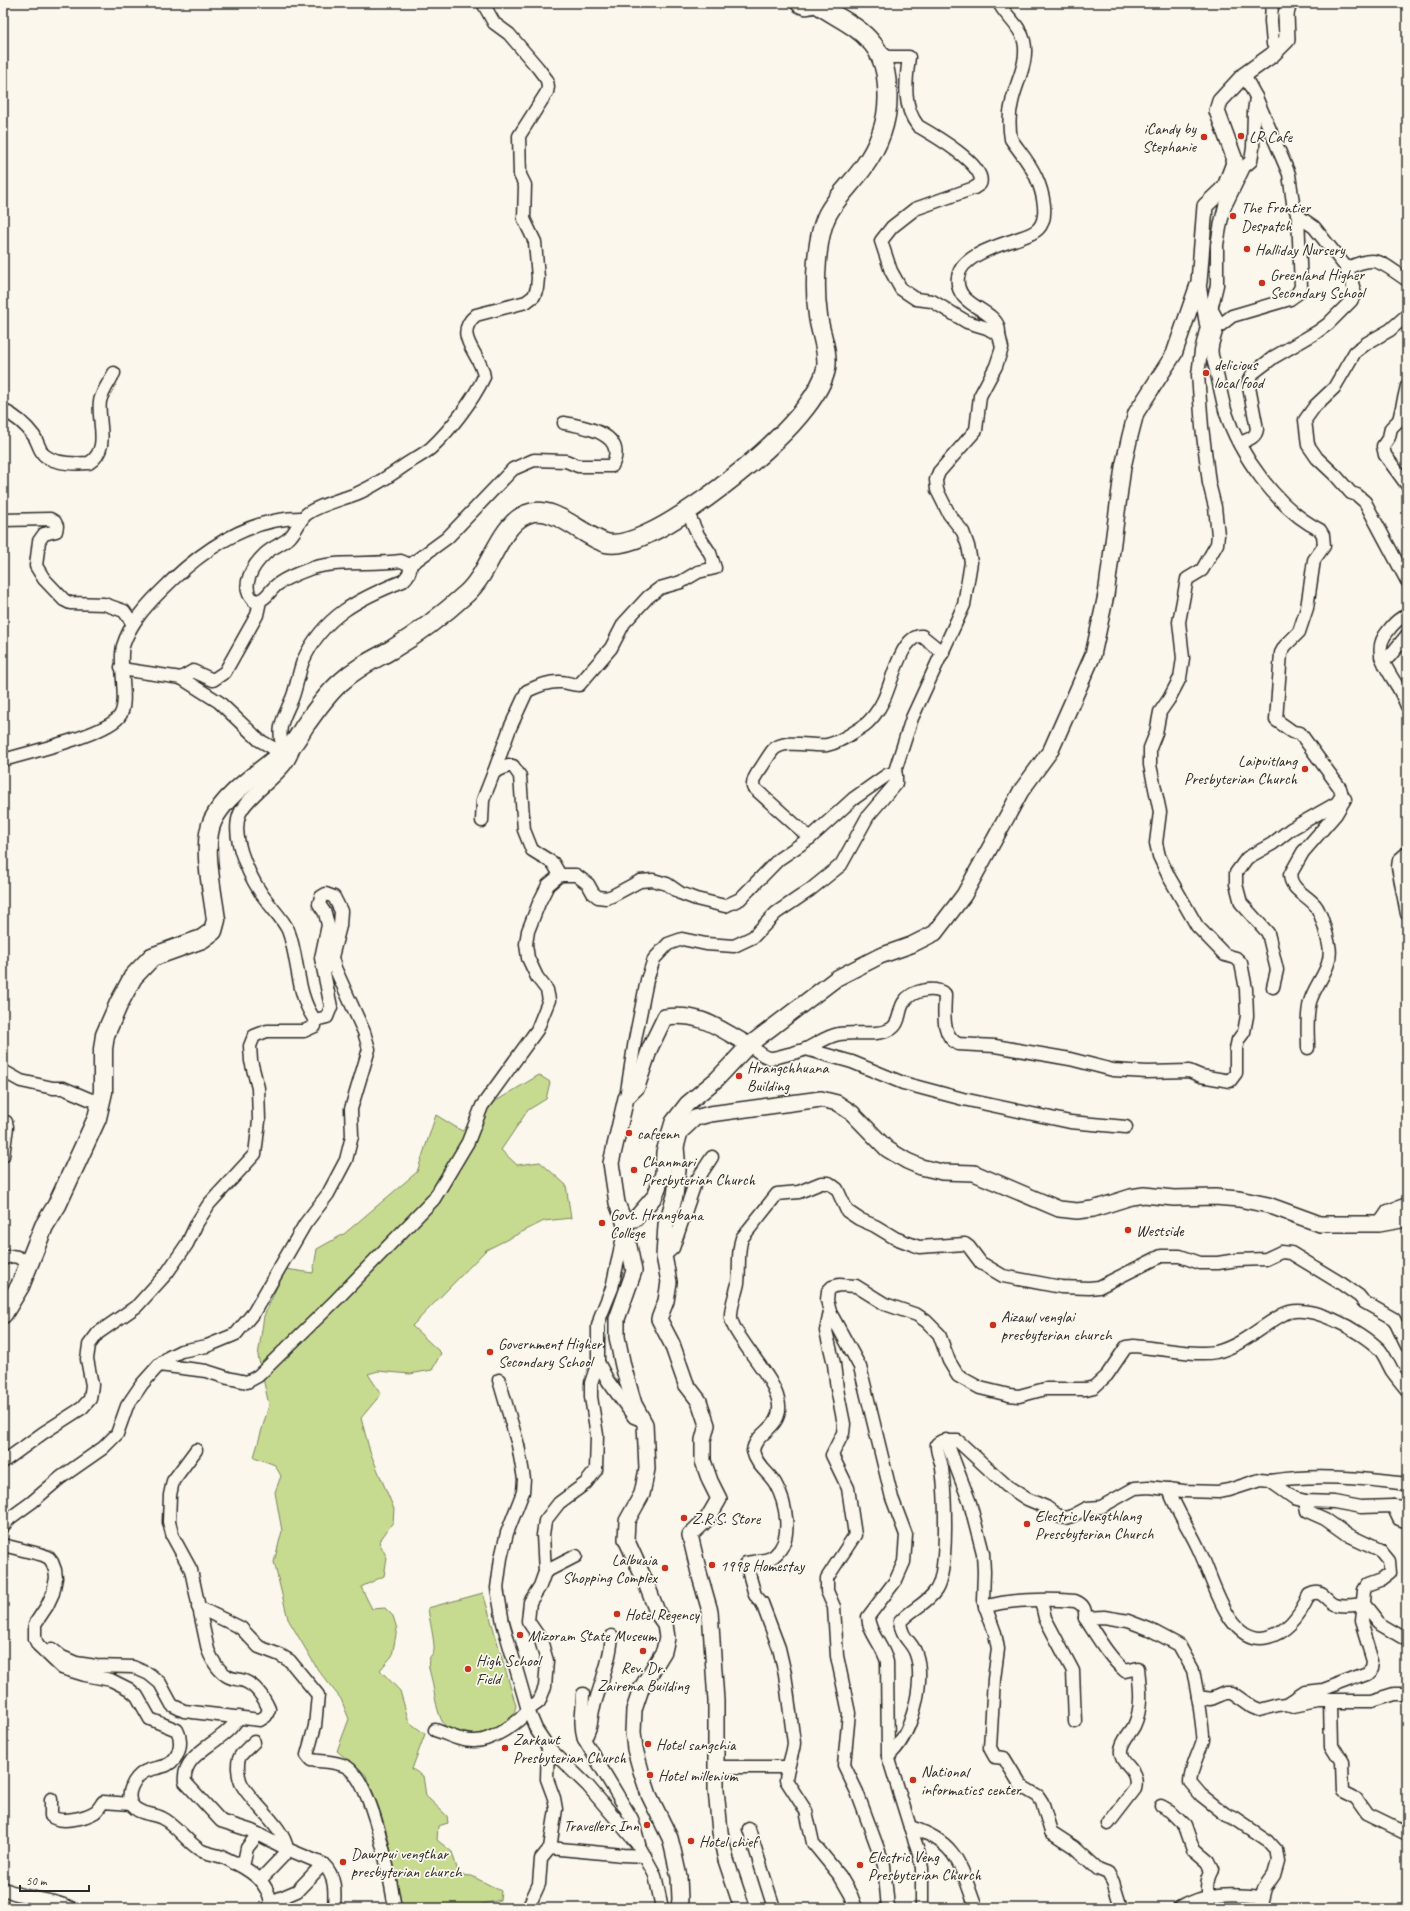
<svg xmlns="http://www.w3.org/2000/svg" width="1410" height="1911" viewBox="0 0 1410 1911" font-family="Caveat,sans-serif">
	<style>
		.green { fill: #c7db90; stroke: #79835e }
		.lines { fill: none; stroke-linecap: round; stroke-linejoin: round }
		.minor-casing { stroke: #2b2b2b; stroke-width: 15 }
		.major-casing { stroke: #2b2b2b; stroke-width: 18 }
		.highway-casing { stroke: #2b2b2b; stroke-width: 21 }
		.minor { stroke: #fbf7ec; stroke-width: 12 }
		.major { stroke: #fbf7ec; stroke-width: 15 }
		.highway { stroke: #fbf7ec; stroke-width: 18 }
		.poi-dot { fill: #c8321e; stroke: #fbf7ec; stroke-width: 1.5 }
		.labels { text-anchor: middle; stroke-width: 3.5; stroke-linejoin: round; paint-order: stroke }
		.poi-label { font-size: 16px; fill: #2b2b2b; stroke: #fbf7ec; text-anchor: start }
	</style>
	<rect width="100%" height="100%" fill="#fbf7ec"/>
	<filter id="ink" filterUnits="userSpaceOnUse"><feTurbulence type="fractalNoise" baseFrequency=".025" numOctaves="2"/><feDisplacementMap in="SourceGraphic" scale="8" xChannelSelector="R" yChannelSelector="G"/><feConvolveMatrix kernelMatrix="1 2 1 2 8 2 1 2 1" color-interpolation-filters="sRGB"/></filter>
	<g filter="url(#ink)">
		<!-- green -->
		<g class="green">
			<path d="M539,1075L550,1082L546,1099L528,1110L501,1150L517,1165L540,1162L566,1185L571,1218L544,1221L486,1250L412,1326L441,1353L432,1370L410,1374L378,1371L368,1374L381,1394L361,1418L370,1452L394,1509L393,1522L379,1542L387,1558L384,1576L361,1587L372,1609L385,1608L393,1616L397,1629L392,1656L380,1670L400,1691L409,1722L425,1734L412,1769L423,1776L426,1796L447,1816L448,1823L438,1826L437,1840L452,1852L459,1875L472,1876L501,1891L500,1900L467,1908H399L381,1826L366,1775L337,1751L349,1719L341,1699L318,1670L288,1619L274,1562L282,1531L275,1492L281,1476L275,1465L254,1457L269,1405L258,1356L264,1316L285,1269L313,1273L317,1249L344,1234L417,1172L436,1115L462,1131L491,1104Z"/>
			<path d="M483,1593L516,1706C511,1725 506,1726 487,1732C444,1746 439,1721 433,1686C432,1678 427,1666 429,1659C430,1656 433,1654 434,1651C435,1642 429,1618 428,1608Z"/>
		</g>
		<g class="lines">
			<!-- minor casing -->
			<g class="minor-casing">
				<g id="minor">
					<path d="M796,3C802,11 810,8 819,5"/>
					<path d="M999,3C1006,17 1020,25 1024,41C1029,62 1016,82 1012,102C1009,113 1009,127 1011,139C1019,151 1030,163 1036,177C1042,190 1050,217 1038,229C1032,235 1022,237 1014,240C997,246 961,256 958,277C954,305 991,308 998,326C999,328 999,332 999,335"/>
					<path d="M1272,3L1271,21L1273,44L1278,50"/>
					<path d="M877,49L888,57H909C906,80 902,106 918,126C932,134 988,166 980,184L974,188L915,209L892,227L881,241L891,271L901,289L916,299L932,301L967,322L987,328L999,335L1002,348L996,366L980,396L976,430L939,472L936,480L937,490L949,514L963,532L968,546L971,562L964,605L912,718L894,774"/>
					<path d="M1346,269C1377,253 1381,263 1407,280"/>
					<path d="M1199,282L1206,324"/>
					<path d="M1212,310L1218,321C1217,336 1207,347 1214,362C1218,378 1221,394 1225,410C1239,455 1278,509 1320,530L1323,535L1324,546L1314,560L1307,608L1299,632L1285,646L1281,653L1276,720L1293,732L1300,733L1340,788L1342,795L1337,803L1291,829L1272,844L1247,858L1236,873V884L1241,903L1268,933L1277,970L1273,987"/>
					<path d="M1407,315L1390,330L1367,343L1355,352L1334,388L1315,406L1305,420L1308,445L1317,458L1336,476L1351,493L1357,495L1365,502L1407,581"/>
					<path d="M1218,327L1232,316L1290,299L1297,294L1301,287L1298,216L1293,203L1289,174L1256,97"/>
					<path d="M1407,386L1399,420L1391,428L1389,437L1383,446L1385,455L1407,485"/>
					<path d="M3,410C15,416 26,425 34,436C38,442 39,450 44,455C55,464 76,464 89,463C111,449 97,421 100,401C102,392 110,381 114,373"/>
					<path d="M1240,443C1247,440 1256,438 1257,429L1249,387V380L1253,373L1274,357L1317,332L1328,324L1351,301L1355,294L1351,279L1345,266L1314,227L1298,216"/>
					<path d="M3,520L50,519L55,522L57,526L56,531L44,534L39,541L36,566L44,579L64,600L70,603L104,604L124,611L133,624"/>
					<path d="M410,565L447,538L513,469L534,460L566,461L578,466H612C628,434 586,427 564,423"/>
					<path d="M1407,615C1399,618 1393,624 1388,631C1372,650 1385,666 1396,684C1400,690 1404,699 1407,706"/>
					<path d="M1381,657H1389L1407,635"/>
					<path d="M121,667L128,670L181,678L193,671L213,680L225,672L257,615L260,601"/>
					<path d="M181,678L219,702L259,740L282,753"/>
					<path d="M284,751C275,726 285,717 293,696C297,684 299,672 303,661C323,616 360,598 403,581C408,576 411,572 410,565L401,561C372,565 340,560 312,568C301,572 287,577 278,584C269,590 267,601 254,601C239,587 253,565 265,554C272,547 283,544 290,537C298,529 299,519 308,513C322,504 340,500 356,494C375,486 391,475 408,463C416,458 424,454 431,448C451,429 472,402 484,377C482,354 451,336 476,315L526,302L534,296L537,288L538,278L535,242L524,219L525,185L520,175L519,136L547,92L548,87L547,80L538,68L509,34L494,23L483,3"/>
					<path d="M3,760C28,753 104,735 119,717C130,704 118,666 123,646C130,624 144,608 160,592C197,554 246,518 301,518"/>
					<path d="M482,821L483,800L494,772"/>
					<path d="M810,838L753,787C752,781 757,773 761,768C765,762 769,755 773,750C785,738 811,747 827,745C840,742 851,734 862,727C870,722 879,710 883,701C891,687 901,634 922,636L943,653"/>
					<path d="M1407,853L1399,860L1398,867L1407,914"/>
					<path d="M560,875L553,863L532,850L524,830L520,776L513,766H508L494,772L510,728L527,691C537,686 549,681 561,682C567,682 572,685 579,685L611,648L624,623L648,597L660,588L681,582L698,572L715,568L710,553L698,535L687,511"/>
					<path d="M749,1045C755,1049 763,1057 770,1058C775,1058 781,1056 785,1055C792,1053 799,1052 806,1049C817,1044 827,1036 839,1034C855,1031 876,1037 891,1029C901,1023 898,1010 904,1002C912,990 934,986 945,994C945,1010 940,1035 958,1044L995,1046L1070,1059L1113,1070L1147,1072L1189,1071L1201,1076L1230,1081L1236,1073V1049L1238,1040L1244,1032L1247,1016L1246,989L1241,963L1236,958L1225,955L1197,926L1169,877L1159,856L1156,843L1160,812L1150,765V748L1156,733L1160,712L1169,699L1180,678L1183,658L1179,622L1187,579L1202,570L1217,544L1218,535L1215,507L1209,483L1202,427L1198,375L1201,351L1217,285V245L1221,222L1225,206L1244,167L1251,161L1253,148L1254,112L1256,97L1244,75"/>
					<path d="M1308,1048C1308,1034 1306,1016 1310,1002C1315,983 1334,967 1329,945C1327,935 1321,912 1315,905C1307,895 1291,890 1290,875L1303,852L1336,814L1345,799"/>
					<path d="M806,1049L852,1062L903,1083L963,1099L1070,1122L1126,1127"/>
					<path d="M3,1071L21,1081L53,1088H63L89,1099L101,1102"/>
					<path d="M3,1121L6,1122L7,1127L3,1156"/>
					<path d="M1379,1224L1388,1211L1407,1204"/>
					<path d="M625,1227L612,1288L601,1315L598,1326V1362L591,1383V1397L597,1435L596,1470L586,1483L559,1503L545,1521L543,1535L545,1572L540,1586L530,1602L528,1621L541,1640L547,1661L545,1687L539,1702L528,1710L536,1729L548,1747L588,1786L639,1846L655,1875L662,1908"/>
					<path d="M664,1256L673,1248L695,1183L712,1157"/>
					<path d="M3,1259C15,1253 24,1257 27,1270"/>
					<path d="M830,1312L826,1331L834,1364L837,1389L844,1424L843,1433L832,1455L848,1488L855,1535L827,1578V1591L834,1607L837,1656L849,1713L844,1765L857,1792L884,1865L888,1908"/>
					<path d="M598,1362L608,1381L634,1417L639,1419"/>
					<path d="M159,1365L206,1371L228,1378L247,1382L258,1376L336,1300L434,1199L468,1142L482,1106L537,1030L549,1000L547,990L537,977L528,958L526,944L528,931L539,903L548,885L560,875H576L588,884L593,893L598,897L606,898L612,896L640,881L653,880L667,884L680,893L696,899L725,906L740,899L779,859L810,838L853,799L887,775L891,774L896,775V783L868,816L841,865L810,890L776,913L753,937L734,946L706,944L682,939L668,944L654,959L647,980L635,1040L626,1098"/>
					<path d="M946,1440L970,1503L983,1553L984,1572L983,1600L995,1633L998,1649L994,1679L990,1748L995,1757L1004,1758L1021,1786L1038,1796L1042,1802L1051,1832L1074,1847L1098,1869L1108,1873L1113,1882L1121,1908"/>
					<path d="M3,1462L43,1433L82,1408L90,1399L92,1385L87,1359L89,1345L98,1333L137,1306L167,1273L187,1244L197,1223L209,1204L255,1154L259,1121L258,1088L251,1061L250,1046L254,1036L267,1031H304L315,1026V1020"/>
					<path d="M1270,1481C1315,1474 1362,1478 1407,1484"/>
					<path d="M1169,1489C1176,1512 1191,1530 1200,1552C1213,1578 1228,1647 1268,1637C1288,1632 1301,1613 1309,1595C1323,1588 1325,1600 1334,1604C1344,1607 1354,1605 1363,1604L1378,1623L1407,1640"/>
					<path d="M1393,1506L1407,1507"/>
					<path d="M3,1526L10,1518L32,1502L60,1478L103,1448L117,1434L127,1406L142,1384L159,1365L169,1357L181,1351L207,1346L236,1334L254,1312L305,1224L328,1194L346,1160L352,1136L351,1109L369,1049L364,1032L335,968L332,957L340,926L341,911L334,897L326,894L321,897L319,904L325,913L328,925L321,958L331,1007L327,1017L315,1020C296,995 299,958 288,930C283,920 277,914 270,905C253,885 229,839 240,813C249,792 295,768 293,745"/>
					<path d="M3,1545L43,1555L49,1558L52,1562L55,1570L56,1578L53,1593L47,1606L35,1624V1639L38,1645L62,1668L85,1675L111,1680L129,1689L137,1696L150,1719L177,1730C183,1742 180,1758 167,1765C160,1768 151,1768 144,1772C134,1778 125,1794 132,1805C139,1815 153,1813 162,1818C177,1825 187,1843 202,1851C209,1854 218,1855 225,1858C247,1868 271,1881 271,1908"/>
					<path d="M545,1572L576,1556"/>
					<path d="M1041,1601L1045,1618L1073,1671L1075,1722"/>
					<path d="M198,1607L241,1628L259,1647L280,1655L290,1661L318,1695L315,1726L307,1755L311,1760C322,1762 337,1761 347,1767C373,1783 390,1878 395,1908"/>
					<path d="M985,1607C1009,1599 1049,1599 1075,1601C1083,1604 1086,1609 1085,1618L1104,1617L1128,1621L1149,1629L1179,1645L1193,1670L1198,1697"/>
					<path d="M1085,1618C1097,1636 1108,1656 1125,1671L1138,1668C1140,1687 1143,1707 1134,1726C1130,1734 1122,1740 1121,1750C1119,1766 1140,1767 1135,1789L1108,1824"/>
					<path d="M612,1636C610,1662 600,1685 593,1710C591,1720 591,1731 584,1739L632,1819L639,1844"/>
					<path d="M52,1649L62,1657L76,1663L96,1666L133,1667L149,1674L160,1683L172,1705L184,1711L260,1720L266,1716L269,1709C264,1697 254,1683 241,1680C237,1679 233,1679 229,1677C219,1672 212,1660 208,1650L191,1570L173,1537L169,1522L170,1495L173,1481L196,1450"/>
					<path d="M583,1694C583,1712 579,1721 584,1739"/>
					<path d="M1330,1702L1331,1747L1341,1763L1342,1791L1356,1798L1368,1815L1407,1834"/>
					<path d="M1287,1704L1305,1692L1322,1690L1367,1673L1372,1668L1373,1661L1361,1622L1364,1590L1367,1585L1381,1580L1390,1573L1389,1561L1380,1550L1346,1534L1325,1519L1307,1511L1305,1501"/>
					<path d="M239,1717C234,1725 227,1732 220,1737C205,1749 182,1760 185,1782L221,1821L252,1831L287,1849L323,1864C336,1876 335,1892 334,1908"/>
					<path d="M435,1730C448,1734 461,1742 475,1741C491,1741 519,1723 528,1710L503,1623L497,1588L501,1558L507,1533L523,1492L524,1479L518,1445L499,1380"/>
					<path d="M254,1742C250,1746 244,1751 241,1755C236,1761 238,1776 241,1783C251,1803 284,1826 287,1849L284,1855L261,1879"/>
					<path d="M548,1747L547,1779L554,1798L556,1809L550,1848"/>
					<path d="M888,1756L887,1662C883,1645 869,1634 868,1617L896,1580L904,1562L906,1535L892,1498L860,1367L830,1312L827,1300L828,1291L832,1287L839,1285L856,1286L885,1304L917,1315L926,1321L939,1334L949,1361L958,1376L980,1388L1009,1395L1019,1396L1045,1389H1086L1094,1387L1107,1375L1126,1347L1134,1346C1156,1348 1196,1356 1216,1352C1241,1346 1260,1327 1282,1315C1307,1300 1362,1331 1380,1350C1385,1356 1388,1364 1392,1371C1397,1378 1402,1384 1407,1390"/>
					<path d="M715,1765L722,1767H787"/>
					<path d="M51,1799V1816C60,1824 85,1818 95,1812C98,1810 101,1805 103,1802L131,1804"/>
					<path d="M1161,1806L1170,1811L1185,1826L1193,1849L1208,1862L1212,1870C1205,1881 1207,1894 1208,1908"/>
					<path d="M910,1827C958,1842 960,1865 976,1908"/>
					<path d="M749,1829L774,1908"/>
					<path d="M234,1863L244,1862L247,1848L258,1834"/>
					<path d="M3,1888C23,1900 50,1897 71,1908"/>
					<path d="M271,1902L297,1891L323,1864"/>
					<path d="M528,1908L539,1884L541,1859L550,1848L623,1855L645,1856"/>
					<path d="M856,1908L851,1895L840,1876L813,1843L806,1811L786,1780C787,1766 793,1755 794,1743L785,1674L779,1648L762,1603L755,1595L746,1563C755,1561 768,1562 775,1555C794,1539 786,1502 775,1483C768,1472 756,1465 753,1451C755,1432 781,1429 779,1405C777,1384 754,1359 742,1340C738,1334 732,1326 731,1318C730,1307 736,1294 738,1283C740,1267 737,1252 742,1238L777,1194L799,1192L821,1183H829L837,1189L847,1211L859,1219L875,1226L895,1238L919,1247L965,1244L969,1247L981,1263L1003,1276L1061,1287L1089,1288L1099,1287L1161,1256H1180L1200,1263H1218L1237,1260L1266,1259L1281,1252L1291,1253L1342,1284L1359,1296L1364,1302L1394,1319L1407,1346"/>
					<path d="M922,1908V1868L918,1850L910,1827L888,1756C911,1738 926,1682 916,1654C912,1641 902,1640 900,1622C911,1609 926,1605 936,1590C949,1570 945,1492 942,1468C941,1459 936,1453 937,1444L942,1441H958L1007,1486L1027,1499L1046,1507L1060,1517L1065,1518L1072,1516L1087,1508L1101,1507L1135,1488L1149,1487L1184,1491L1218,1492L1229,1490L1260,1480L1270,1481L1294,1498L1305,1501L1334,1502L1361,1507L1393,1506L1399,1519L1407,1522"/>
					<path d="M1179,1908C1205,1892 1233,1893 1262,1896"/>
					<path d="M1260,1908L1265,1888L1274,1875L1278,1861L1276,1850L1268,1841L1234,1818L1225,1814L1201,1795L1190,1782C1192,1763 1198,1757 1203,1740C1204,1737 1199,1701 1198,1697L1211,1699L1225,1693H1232L1252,1707L1259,1710L1278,1705L1287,1704L1293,1706L1318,1701H1370L1393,1694H1407"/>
				</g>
			</g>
			<!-- major casing -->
			<g class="major-casing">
				<g id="major">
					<path d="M624,1221L617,1203L611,1163L626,1098L637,1087L650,1048L665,1017C702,1012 719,1029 749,1045"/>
					<path d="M679,1908L680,1899L679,1877L673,1850L670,1838L649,1795L641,1771L635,1749L633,1732L634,1710L641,1689L664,1651L667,1638L665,1624L658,1614L646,1583L626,1539L627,1521L642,1494L647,1469L645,1424L634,1404L623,1366L617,1337V1319L634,1271L624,1221L635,1219L655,1196L663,1174L664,1152L673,1122L687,1104L717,1079L749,1045L837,978L880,956L911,945L935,933L964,895L1021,791L1051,750L1093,655L1106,595L1123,467L1130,436L1136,413L1174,354L1199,282L1205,206L1225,187L1235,160L1217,111L1220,101L1244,75L1272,55L1287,40L1286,14L1289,3"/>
					<path d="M742,1908L726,1860L720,1832L716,1789V1701L710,1611L699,1573L690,1535L708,1518L719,1499L710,1481L703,1461V1440L707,1425L699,1401L686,1384L672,1344L659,1319L666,1301L669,1282L664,1256L666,1225L675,1196L678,1170L676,1147L680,1132L695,1118L710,1114L821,1099L837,1103L852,1113L887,1149L907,1161L921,1167L942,1172L974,1173L1059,1209L1077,1211L1093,1209L1131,1197L1144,1195L1174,1198L1215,1197L1239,1199L1268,1205L1320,1224H1379L1407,1219"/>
				</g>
			</g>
			<!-- highway casing -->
			<g class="highway-casing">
				<path id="highway" d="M3,1314L20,1286L44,1226L57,1205L97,1118L103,1092V1049L105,1035L119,1003L133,977L152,957L202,939L213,931L216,920C213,894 201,844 213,820C228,790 267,768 291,746C297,740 301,731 306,724C317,709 327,694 341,682C357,667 373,660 391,650C418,634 444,614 467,593C491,571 499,525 527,514C553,503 582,536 606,543C645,553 748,468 776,440C794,423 821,393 826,369C829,351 820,333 818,316C814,289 815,233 830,210C839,195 853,182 863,168C881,143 890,116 887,86C886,70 882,54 871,42C857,25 834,16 816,3"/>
			</g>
			<!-- minor -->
			<use href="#minor" class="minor"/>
			<!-- major -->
			<use href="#major" class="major"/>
			<!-- highway -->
			<use href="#highway" class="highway"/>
		</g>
	</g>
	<!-- markers -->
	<g class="poi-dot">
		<circle cx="1241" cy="136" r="4"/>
		<circle cx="1204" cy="137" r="4"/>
		<circle cx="1233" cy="216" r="4"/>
		<circle cx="1247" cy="249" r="4"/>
		<circle cx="1262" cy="283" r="4"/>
		<circle cx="1206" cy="373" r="4"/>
		<circle cx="1305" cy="769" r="4"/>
		<circle cx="739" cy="1076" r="4"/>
		<circle cx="629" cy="1133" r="4"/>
		<circle cx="634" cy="1170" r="4"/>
		<circle cx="602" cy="1223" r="4"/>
		<circle cx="1128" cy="1230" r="4"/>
		<circle cx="993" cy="1325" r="4"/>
		<circle cx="490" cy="1352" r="4"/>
		<circle cx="684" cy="1518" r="4"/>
		<circle cx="1027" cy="1524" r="4"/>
		<circle cx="712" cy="1565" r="4"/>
		<circle cx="665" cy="1568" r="4"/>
		<circle cx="617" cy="1614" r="4"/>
		<circle cx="520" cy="1635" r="4"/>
		<circle cx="643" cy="1651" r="4"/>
		<circle cx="468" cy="1669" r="4"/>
		<circle cx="648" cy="1744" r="4"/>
		<circle cx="505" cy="1748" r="4"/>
		<circle cx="650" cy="1775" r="4"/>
		<circle cx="913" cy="1780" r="4"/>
		<circle cx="647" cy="1825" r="4"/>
		<circle cx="691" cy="1841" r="4"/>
		<circle cx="343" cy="1862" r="4"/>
		<circle cx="860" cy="1865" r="4"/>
	</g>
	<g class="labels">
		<!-- poi labels -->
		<g class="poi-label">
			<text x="1196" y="134" text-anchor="end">iCandy by<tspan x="1196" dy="18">Stephanie</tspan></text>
			<text x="1249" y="142">LR Cafe</text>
			<text x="1241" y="213">The Frontier<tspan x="1241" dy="18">Despatch</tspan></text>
			<text x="1255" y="255">Halliday Nursery</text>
			<text x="1270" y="280">Greenland Higher<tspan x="1270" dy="18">Secondary School</tspan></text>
			<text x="1214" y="370">delicious<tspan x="1214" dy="18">local food</tspan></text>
			<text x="1297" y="766" text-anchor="end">Laipuitlang<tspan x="1297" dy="18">Presbyterian Church</tspan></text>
			<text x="747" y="1073">Hrangchhuana<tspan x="747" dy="18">Building</tspan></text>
			<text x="637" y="1139">cafeenn</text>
			<text x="642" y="1167">Chanmari<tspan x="642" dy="18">Presbyterian Church</tspan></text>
			<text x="610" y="1220">Govt. Hrangbana<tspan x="610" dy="18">College</tspan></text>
			<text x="1136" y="1236">Westside</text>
			<text x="1001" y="1322">Aizawl venglai<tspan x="1001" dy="18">presbyterian church</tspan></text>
			<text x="498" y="1349">Government Higher<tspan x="498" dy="18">Secondary School</tspan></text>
			<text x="1035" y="1521">Electric Vengthlang<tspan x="1035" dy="18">Pressbyterian Church</tspan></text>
			<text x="692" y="1524">Z.R.S. Store</text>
			<text x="657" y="1565" text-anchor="end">Lalbuaia<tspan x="657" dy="18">Shopping Complex</tspan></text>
			<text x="720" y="1571">1998 Homestay</text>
			<text x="625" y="1620">Hotel Regency</text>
			<text x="528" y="1641">Mizoram State Museum</text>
			<text x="476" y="1666">High School<tspan x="476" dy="18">Field</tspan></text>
			<text x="643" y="1673" text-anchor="middle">Rev. Dr.<tspan x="643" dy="18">Zairema Building</tspan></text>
			<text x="513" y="1745">Zarkawt<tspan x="513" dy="18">Presbyterian Church</tspan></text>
			<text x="656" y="1750">Hotel sangchia</text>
			<text x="921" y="1777">National<tspan x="921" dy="18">informatics center</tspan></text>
			<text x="658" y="1781">Hotel millenium</text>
			<text x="639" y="1831" text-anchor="end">Travellers Inn</text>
			<text x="699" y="1847">Hotel chief</text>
			<text x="351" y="1859">Dawrpui vengthar<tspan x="351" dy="18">presbyterian church</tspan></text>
			<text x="868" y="1862">Electric Veng<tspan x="868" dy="18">Presbyterian Church</tspan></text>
		</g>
	</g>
	<!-- margin -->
	<rect width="1410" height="1911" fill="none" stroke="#fbf7ec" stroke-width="16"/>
	<rect x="8" y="8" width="1394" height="1895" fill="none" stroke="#2b2b2b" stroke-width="1.5" filter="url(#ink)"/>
	<!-- scale -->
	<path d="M20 1885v6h69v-6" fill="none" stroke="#2b2b2b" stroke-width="2"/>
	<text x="26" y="1885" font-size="12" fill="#2b2b2b" stroke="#fbf7ec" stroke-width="3" paint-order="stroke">50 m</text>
</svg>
